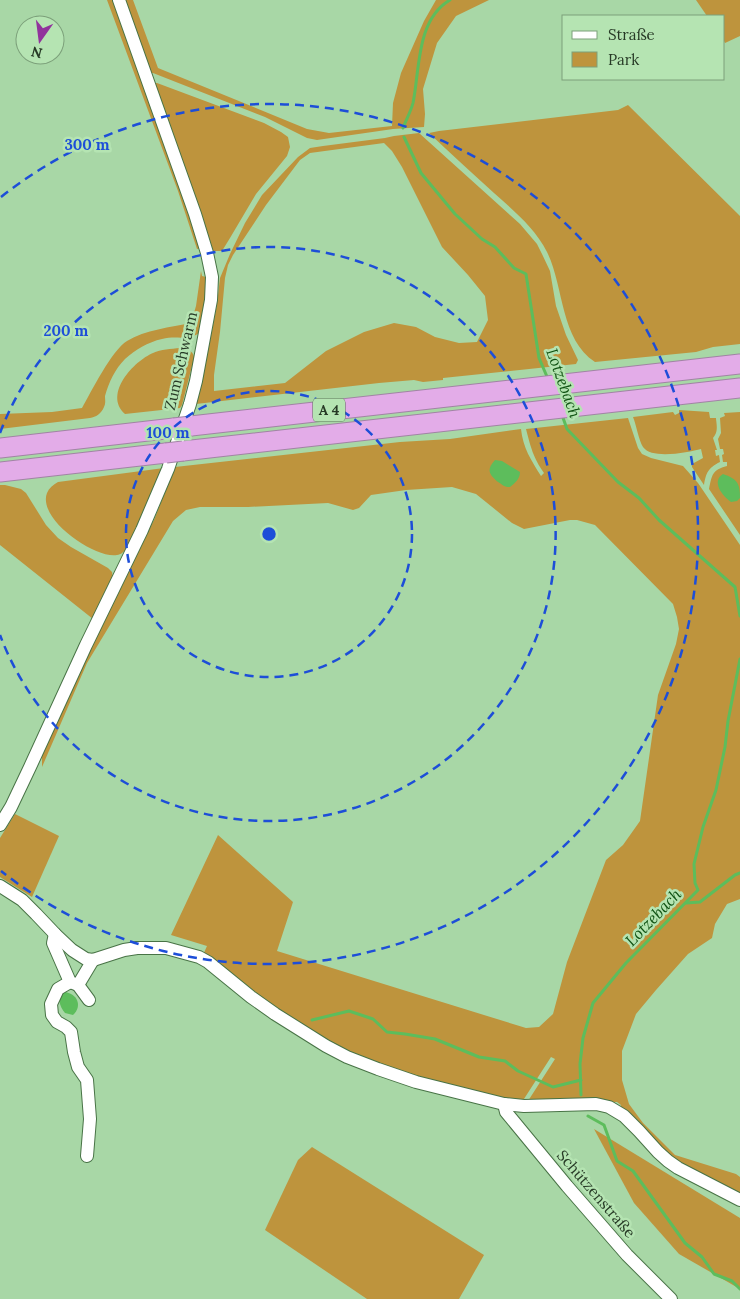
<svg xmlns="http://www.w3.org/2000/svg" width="740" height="1299" viewBox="0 0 740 1299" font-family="Lora,serif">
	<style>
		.green { fill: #be943d; fill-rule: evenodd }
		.water { fill: #5dbd5c }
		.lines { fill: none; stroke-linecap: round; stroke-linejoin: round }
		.stream { stroke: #5dbd5c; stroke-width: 3 }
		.minor-casing { stroke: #487346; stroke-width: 14 }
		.highway-casing { stroke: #a184a4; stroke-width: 21 }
		.minor { stroke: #fff; stroke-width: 12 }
		.highway { stroke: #e3ace8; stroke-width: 19 }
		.highway-bridge-casing { stroke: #a184a4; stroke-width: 21; stroke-linecap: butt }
		.highway-bridge { stroke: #e3ace8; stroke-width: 19 }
		.ring { fill: none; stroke: #1d4ed8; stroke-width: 2.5; stroke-dasharray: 9 6 }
		.labels { text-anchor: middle; stroke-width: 5; stroke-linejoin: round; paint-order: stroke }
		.shield { fill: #b5e4b2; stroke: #526d50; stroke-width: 1 }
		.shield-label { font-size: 14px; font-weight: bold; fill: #273a26 }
		.street-label { font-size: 15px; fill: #273a26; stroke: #b5e4b2 }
		.water-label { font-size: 16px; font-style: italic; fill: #105213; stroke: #b5e4b2 }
		.centre { fill: #1d4ed8; stroke: #b5e4b2; stroke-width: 2.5 }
		.ring-label { font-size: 15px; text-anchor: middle; font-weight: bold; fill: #1d4ed8; stroke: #b5e4b2; stroke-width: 5; stroke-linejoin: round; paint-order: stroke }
	</style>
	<rect width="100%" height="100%" fill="#a8d7a6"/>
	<!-- green -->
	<g class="green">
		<path d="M107,0H114L202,248L197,249L178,191Z"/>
		<path d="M123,0H133L158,68L307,129L329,133L392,126L393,103L401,73L424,21L436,0H489L456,16L437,43L423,89L425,114L424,127L393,129L317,140L307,138L265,117L153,73H148Z"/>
		<path d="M696,0H740V36L725,43L724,41V16H707Z"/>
		<path d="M152,83H157L264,123L281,132L288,137L290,147L287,156L256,194L230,238L222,251H213Z"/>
		<path d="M628,105L740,216V344L713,347L696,352L595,362C560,339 564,286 547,252C535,228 513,210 494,193C472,173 450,153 429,133L439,131L618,110Z"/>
		<path d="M419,133L520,224L537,244L542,254L550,271L556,306L566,335L578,360L576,364L443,378V380L423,382L414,380L379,383L196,404L212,331L217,304L220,278L230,254L245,223L262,195L298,157L310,148L323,146L385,138L394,136ZM384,143L392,151L402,167L442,247L468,275L485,296L488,320L477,342L459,343L435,337L416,327L394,323L364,332L326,351L285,383L214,391V375L220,332L225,278L228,265L233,255L266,205L300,160L310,153Z"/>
		<path d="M201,271L202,276L206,277L208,282L202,331C189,342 177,335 162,339C148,342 135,350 125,359C115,369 109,382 105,396C105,400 106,403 104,407C101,414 96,417 90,418L0,429V414L52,412L82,408C91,392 112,350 127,341C145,330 171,327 191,323L196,306Z"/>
		<path d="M180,348C193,351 195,352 194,365L192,366L182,405L180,408L125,414C103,394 134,361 153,353C161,349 171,349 180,348Z"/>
		<path d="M679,410L709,412L710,418H716V419C717,427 718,432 713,438L717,450H715L716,456L719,455L720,462C708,468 706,473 704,485L692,467V464L703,458L701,449C689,452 652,460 643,447C639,441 636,424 633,417L673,412L675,415L679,413Z"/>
		<path d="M740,412V535L709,489C712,475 712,470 727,466V462H723L722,455L724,454L723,449H720L718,439L721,433L720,418L725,416L724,413Z"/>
		<path d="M628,418L638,448L642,454L651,458L683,466L698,483L740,545V899L727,904L715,924L712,938L688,954L656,990L636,1014L622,1051V1080L629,1104L643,1123L675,1155L736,1174L740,1177V1196L679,1164L620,1108L621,1105L617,1102L528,1101L555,1059L551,1057L522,1102L431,1082L348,1053L296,1022L203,955L207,946L171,935L218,835L293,902L277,951L526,1028L539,1027L553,1014L567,962L606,860L623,845L640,821L658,695L676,644L679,629L677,617L673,604L595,525L577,520H570L524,529L512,523L476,494L452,487L406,490L371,495L359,508L353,510L328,503L248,507H200L186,510L173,521L87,663L42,767V752L104,618L154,520L175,467L400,442L450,439L521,429C523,448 531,460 541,476L544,473C533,457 531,448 526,429Z"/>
		<path d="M164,468L127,549C124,551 121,555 117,555C95,559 37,519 47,493C49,488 53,485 58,482Z"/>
		<path d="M0,485H5L21,489L26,493L46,525L58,538L71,547L108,568L112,572L113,579L93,619L0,545Z"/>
		<path d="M15,814L59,836L32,897L0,877V838Z"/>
		<path d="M594,1129L740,1218V1289L679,1254L634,1203Z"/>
		<path d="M312,1147L484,1255L459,1299H367L265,1230L298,1160Z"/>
	</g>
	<!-- water -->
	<g class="water">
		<path d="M495,460L502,461L520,472C520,479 515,483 510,487C504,487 503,485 498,482C489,474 486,470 495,460Z"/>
		<path d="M723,474C737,479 740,483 740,498L737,501L731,502C722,496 711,481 723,474Z"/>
		<path d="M64,992C77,993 83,1006 73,1015L65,1013C59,1006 57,997 64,992Z"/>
	</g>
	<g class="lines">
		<!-- stream -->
		<g class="stream">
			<path d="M403,128C406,120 411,111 413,103C420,69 416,20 450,0"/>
			<path d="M404,137L421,173L455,214L482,239L495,247L514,268L526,274L539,358L548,379"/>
			<path d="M562,415L567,429L618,482L639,498L659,520L735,587L740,616"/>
			<path d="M686,903L700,902L735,875L740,873"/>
			<path d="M312,1020L349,1011L373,1019L387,1032L405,1034L435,1039L479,1057L505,1061L518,1071L553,1087L581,1080"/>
			<path d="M581,1095L580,1064L583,1038L593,1003L626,963L698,890L695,883L694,864L703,827L716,790L725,747L728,721L740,659"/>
			<path d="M588,1116L604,1125L617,1161L633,1171L685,1243L702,1257L714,1274L732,1281L740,1289"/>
		</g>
		<!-- minor casing -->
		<g class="minor-casing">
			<g id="minor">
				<path d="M0,825L11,807L30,767L86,645L142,530L168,469L190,404L196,381L211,300L212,277L207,253L195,214L119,0"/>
				<path d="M0,886L22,900L36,914L55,934L72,950L86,959L93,960L124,950L137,948H166L199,957L208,962L251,997L275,1014L326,1046L347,1057L378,1069L416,1082L504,1104L524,1106L596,1104L609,1107L624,1116L639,1131L658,1152L668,1161L678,1168L740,1200"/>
				<path d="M55,934L53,943L70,982L78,985L93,960"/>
				<path d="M70,982L58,989L51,1004L52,1015L57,1022L66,1027L71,1032L74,1052L78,1067L87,1080L90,1119L87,1156"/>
				<path d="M78,985L89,1000"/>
				<path d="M504,1104L506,1112L567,1186L627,1255L671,1299"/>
			</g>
		</g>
		<!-- highway casing -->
		<g class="highway-casing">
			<g id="highway">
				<path d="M191,426L740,364"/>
				<path d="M0,448L174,428"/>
				<path d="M183,451L740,388"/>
				<path d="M0,472L166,453"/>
			</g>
		</g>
		<!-- minor -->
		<use href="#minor" class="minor"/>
		<!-- highway -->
		<use href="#highway" class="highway"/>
		<!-- highway-bridge casing -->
		<g class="highway-bridge-casing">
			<g id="highway-bridge">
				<path d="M174,428L191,426"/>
				<path d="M166,453L183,451"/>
			</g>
		</g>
		<!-- highway-bridge -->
		<use href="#highway-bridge" class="highway-bridge"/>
	</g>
	<!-- distance rings -->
	<g class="ring">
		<circle cx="269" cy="534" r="143"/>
		<path d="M0 433A287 287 0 1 1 0 635"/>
		<path d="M1 197A430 430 0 1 1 1 871"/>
	</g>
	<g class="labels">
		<!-- shield labels -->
		<rect class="shield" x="313" y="398.5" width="32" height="23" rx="4"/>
		<g class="shield-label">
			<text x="329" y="415">A 4</text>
		</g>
		<!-- street labels -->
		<g class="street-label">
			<text transform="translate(181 361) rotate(-77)" y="5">Zum Schwarm</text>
			<text transform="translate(596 1194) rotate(49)" y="5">Schützenstraße</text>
		</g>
		<!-- water labels -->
		<g class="water-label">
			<text transform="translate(564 383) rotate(70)" y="6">Lotzebach</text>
			<text transform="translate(653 917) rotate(-46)" y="6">Lotzebach</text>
		</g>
	</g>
	<circle cx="269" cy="534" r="8" class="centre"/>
	<g class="ring-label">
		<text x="87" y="150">300 m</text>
		<text x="66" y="336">200 m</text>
		<text x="168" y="438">100 m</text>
	</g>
	<!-- legend -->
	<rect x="562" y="15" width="162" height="65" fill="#b5e4b2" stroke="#7ca07a"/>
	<rect x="572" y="31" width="25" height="8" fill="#ffffff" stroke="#7ca07a"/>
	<text x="608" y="40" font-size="15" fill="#273a26">Straße</text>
	<rect x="572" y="52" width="25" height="15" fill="#be943d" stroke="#7ca07a"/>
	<text x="608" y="65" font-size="15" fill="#273a26">Park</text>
	<!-- north arrow -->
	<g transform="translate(40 40) rotate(194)"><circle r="24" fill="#b5e4b2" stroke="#7ca07a"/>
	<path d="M0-4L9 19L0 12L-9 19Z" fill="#91339c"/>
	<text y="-8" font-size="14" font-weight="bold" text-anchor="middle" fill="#273a26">N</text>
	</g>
</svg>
